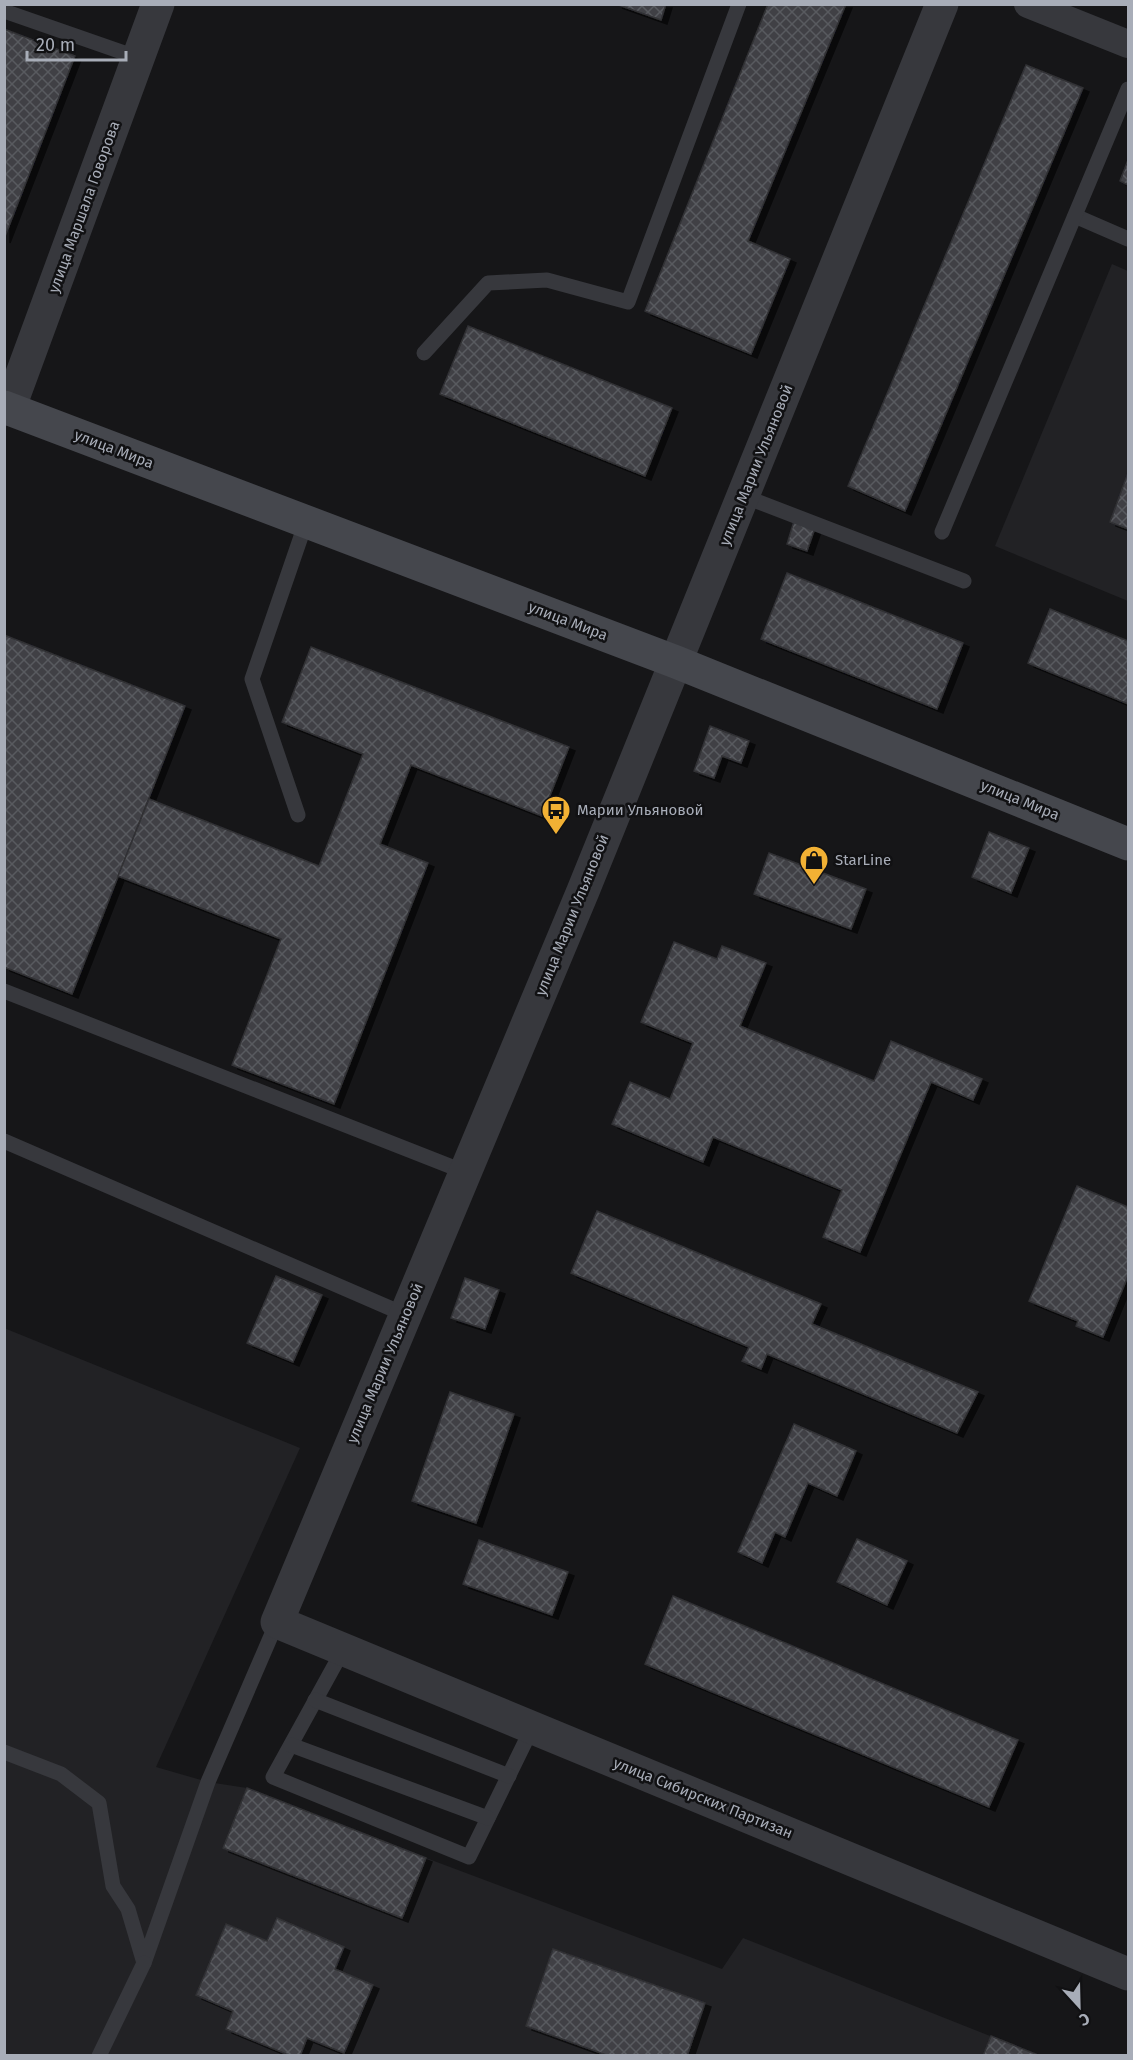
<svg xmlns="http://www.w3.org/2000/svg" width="1133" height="2060" viewBox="0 0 1133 2060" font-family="'Fira Sans',sans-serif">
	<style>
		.built { fill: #222225 }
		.building { fill: url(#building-cross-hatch); stroke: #303034; stroke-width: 1.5; filter: url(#shadow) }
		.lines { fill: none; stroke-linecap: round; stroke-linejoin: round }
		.service { stroke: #37383d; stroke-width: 15 }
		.minor { stroke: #37383d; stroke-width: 28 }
		.tertiary { stroke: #37383d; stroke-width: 33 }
		.secondary { stroke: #45474d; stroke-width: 33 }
		.labels { text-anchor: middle; stroke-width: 5; stroke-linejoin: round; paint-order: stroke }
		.street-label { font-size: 15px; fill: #a8adb8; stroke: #111113 }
		.poi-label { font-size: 15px; fill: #a8adb8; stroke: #111113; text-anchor: start }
	</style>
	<defs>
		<pattern id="building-cross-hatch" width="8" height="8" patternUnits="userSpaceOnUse" patternTransform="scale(1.5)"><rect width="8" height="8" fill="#404145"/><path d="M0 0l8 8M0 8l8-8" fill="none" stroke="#595a5e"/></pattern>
		<filter id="shadow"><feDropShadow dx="6" dy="4" stdDeviation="0" flood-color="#0009"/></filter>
	</defs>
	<rect width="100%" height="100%" fill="#161618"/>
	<!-- built -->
	<g class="built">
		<path d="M1112,264L1128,271V601L995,546Z"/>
		<path d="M4,1328L300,1448L156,1767L208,1782L247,1788L426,1858L722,1969L743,1938L1038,2055H5Z"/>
	</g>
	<!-- building -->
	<g class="building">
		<path d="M616,4H666L661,20Z"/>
		<path d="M768,4H846L748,241L790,259L751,354L645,311Z"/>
		<path d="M4,29L75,56L4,239Z"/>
		<path d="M1026,65L1083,88L905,511L848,486Z"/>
		<path d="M1128,160V185L1120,181Z"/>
		<path d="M468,326L672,408L645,476L440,394Z"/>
		<path d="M1128,473V529L1110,522Z"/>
		<path d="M794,521L815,528L807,551L787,544Z"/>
		<path d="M787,573L963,643L937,709L761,639Z"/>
		<path d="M1050,609L1128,641V704L1028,663Z"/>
		<path d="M4,635L185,706L72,994L4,967Z"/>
		<path d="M311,647L569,747L542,816L411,765L380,844L428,863L334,1104L232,1065L281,939L118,876L149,799L319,866L363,754L282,722Z"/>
		<path d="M710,726L749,741L741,763L722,756L714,778L694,771Z"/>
		<path d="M989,832L1029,848L1011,893L972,877Z"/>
		<path d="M769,853L866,889L851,929L754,894Z"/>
		<path d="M674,942L717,959L722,946L766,963L740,1026L874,1081L891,1041L982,1079L973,1100L931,1082L860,1252L823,1237L842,1190L713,1137L703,1162L612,1124L630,1082L670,1099L693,1043L641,1022Z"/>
		<path d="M1077,1186L1128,1207V1276L1103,1337L1076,1326L1078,1321L1029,1301Z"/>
		<path d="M597,1211L821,1304L812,1324L978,1392L957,1433L767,1354L761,1369L742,1361L749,1347L571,1273Z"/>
		<path d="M276,1276L322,1295L293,1362L247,1343Z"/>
		<path d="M465,1278L499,1290L485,1329L451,1318Z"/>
		<path d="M450,1392L514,1414L476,1523L412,1501Z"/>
		<path d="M794,1424L856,1451L837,1496L808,1483L785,1537L775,1532L762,1563L738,1552Z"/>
		<path d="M857,1539L907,1561L887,1605L837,1582Z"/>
		<path d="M479,1540L568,1572L552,1615L463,1584Z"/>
		<path d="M673,1596L1018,1740L989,1807L645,1664Z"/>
		<path d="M247,1788L426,1858L402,1918L223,1848Z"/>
		<path d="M277,1918L344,1947L335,1969L373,1985L344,2053L307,2038L300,2056H291L226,2029L233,2011L196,1995L226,1924L267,1941Z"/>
		<path d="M553,1949L705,2003L687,2056H609L526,2026Z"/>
		<path d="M991,2036L1038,2055V2056H983Z"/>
	</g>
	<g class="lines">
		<!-- service -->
		<g class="service">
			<path d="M4,11L139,58"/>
			<path d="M1075,216L1128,239"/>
			<path d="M424,353L488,283L547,280L628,302L739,4"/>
			<path d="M743,496L964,581"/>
			<path d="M942,532L1128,89"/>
			<path d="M298,815L252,679L306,522"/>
			<path d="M4,991L465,1172"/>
			<path d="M4,1141L406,1315"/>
			<path d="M343,1650L273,1777L469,1857L532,1728"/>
			<path d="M315,1700L509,1776"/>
			<path d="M291,1745L488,1818"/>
			<path d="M4,1752L61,1774L99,1803L113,1886L128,1909L144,1963L208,1782L277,1622"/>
			<path d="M99,2056L144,1963"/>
		</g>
		<!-- minor -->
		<path class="minor" d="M1028,4L1128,44"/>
		<!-- tertiary -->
		<g class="tertiary">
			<path d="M942,4L583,891L277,1622L1128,1974"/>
			<path d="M9,409L158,4"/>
		</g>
		<!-- secondary -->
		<path class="secondary" d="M4,407L676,662L1128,844"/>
	</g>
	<!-- icons -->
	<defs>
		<g id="bus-pin" transform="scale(1.5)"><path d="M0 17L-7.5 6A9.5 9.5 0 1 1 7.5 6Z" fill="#f2b134" stroke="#111113"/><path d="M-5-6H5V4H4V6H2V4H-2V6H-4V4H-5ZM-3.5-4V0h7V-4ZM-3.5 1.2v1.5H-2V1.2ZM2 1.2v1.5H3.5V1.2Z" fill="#111"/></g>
		<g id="shop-pin" transform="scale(1.5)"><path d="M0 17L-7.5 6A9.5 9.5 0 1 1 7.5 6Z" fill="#f2b134" stroke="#111113"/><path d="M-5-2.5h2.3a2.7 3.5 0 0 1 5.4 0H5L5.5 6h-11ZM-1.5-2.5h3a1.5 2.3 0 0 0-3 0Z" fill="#111"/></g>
	</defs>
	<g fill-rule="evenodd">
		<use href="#bus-pin" x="556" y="810"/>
		<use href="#shop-pin" x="814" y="860"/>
	</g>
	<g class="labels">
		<!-- street labels -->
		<g class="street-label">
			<text transform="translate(84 207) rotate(-70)" y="5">улица Маршала Говорова</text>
			<text transform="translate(114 449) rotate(21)" y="5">улица Мира</text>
			<text transform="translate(756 465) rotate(-68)" y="5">улица Марии Ульяновой</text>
			<text transform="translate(568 621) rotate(21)" y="5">улица Мира</text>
			<text transform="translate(1020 800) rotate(22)" y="5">улица Мира</text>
			<text transform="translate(572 915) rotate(-68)" y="5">улица Марии Ульяновой</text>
			<text transform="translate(385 1363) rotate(-67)" y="5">улица Марии Ульяновой</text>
			<text transform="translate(703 1798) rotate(22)" y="5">улица Сибирских Партизан</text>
		</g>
		<!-- poi labels -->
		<g class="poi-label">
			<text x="577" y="815">Марии Ульяновой</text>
			<text x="835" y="865">StarLine</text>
		</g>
	</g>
	<!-- border -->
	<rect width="1133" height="2060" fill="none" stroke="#a8adb8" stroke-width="12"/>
	<!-- north arrow -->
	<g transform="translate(1079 2006) rotate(158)" stroke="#111113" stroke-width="4.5" paint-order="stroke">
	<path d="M0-4.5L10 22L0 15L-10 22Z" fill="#a8adb8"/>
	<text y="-9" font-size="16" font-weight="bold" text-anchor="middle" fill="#a8adb8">С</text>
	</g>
	<!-- scale -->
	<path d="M27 51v9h99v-9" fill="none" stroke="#a8adb8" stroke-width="3"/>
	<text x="36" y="51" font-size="18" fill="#a8adb8" stroke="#111113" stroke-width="4.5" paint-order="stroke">20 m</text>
</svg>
